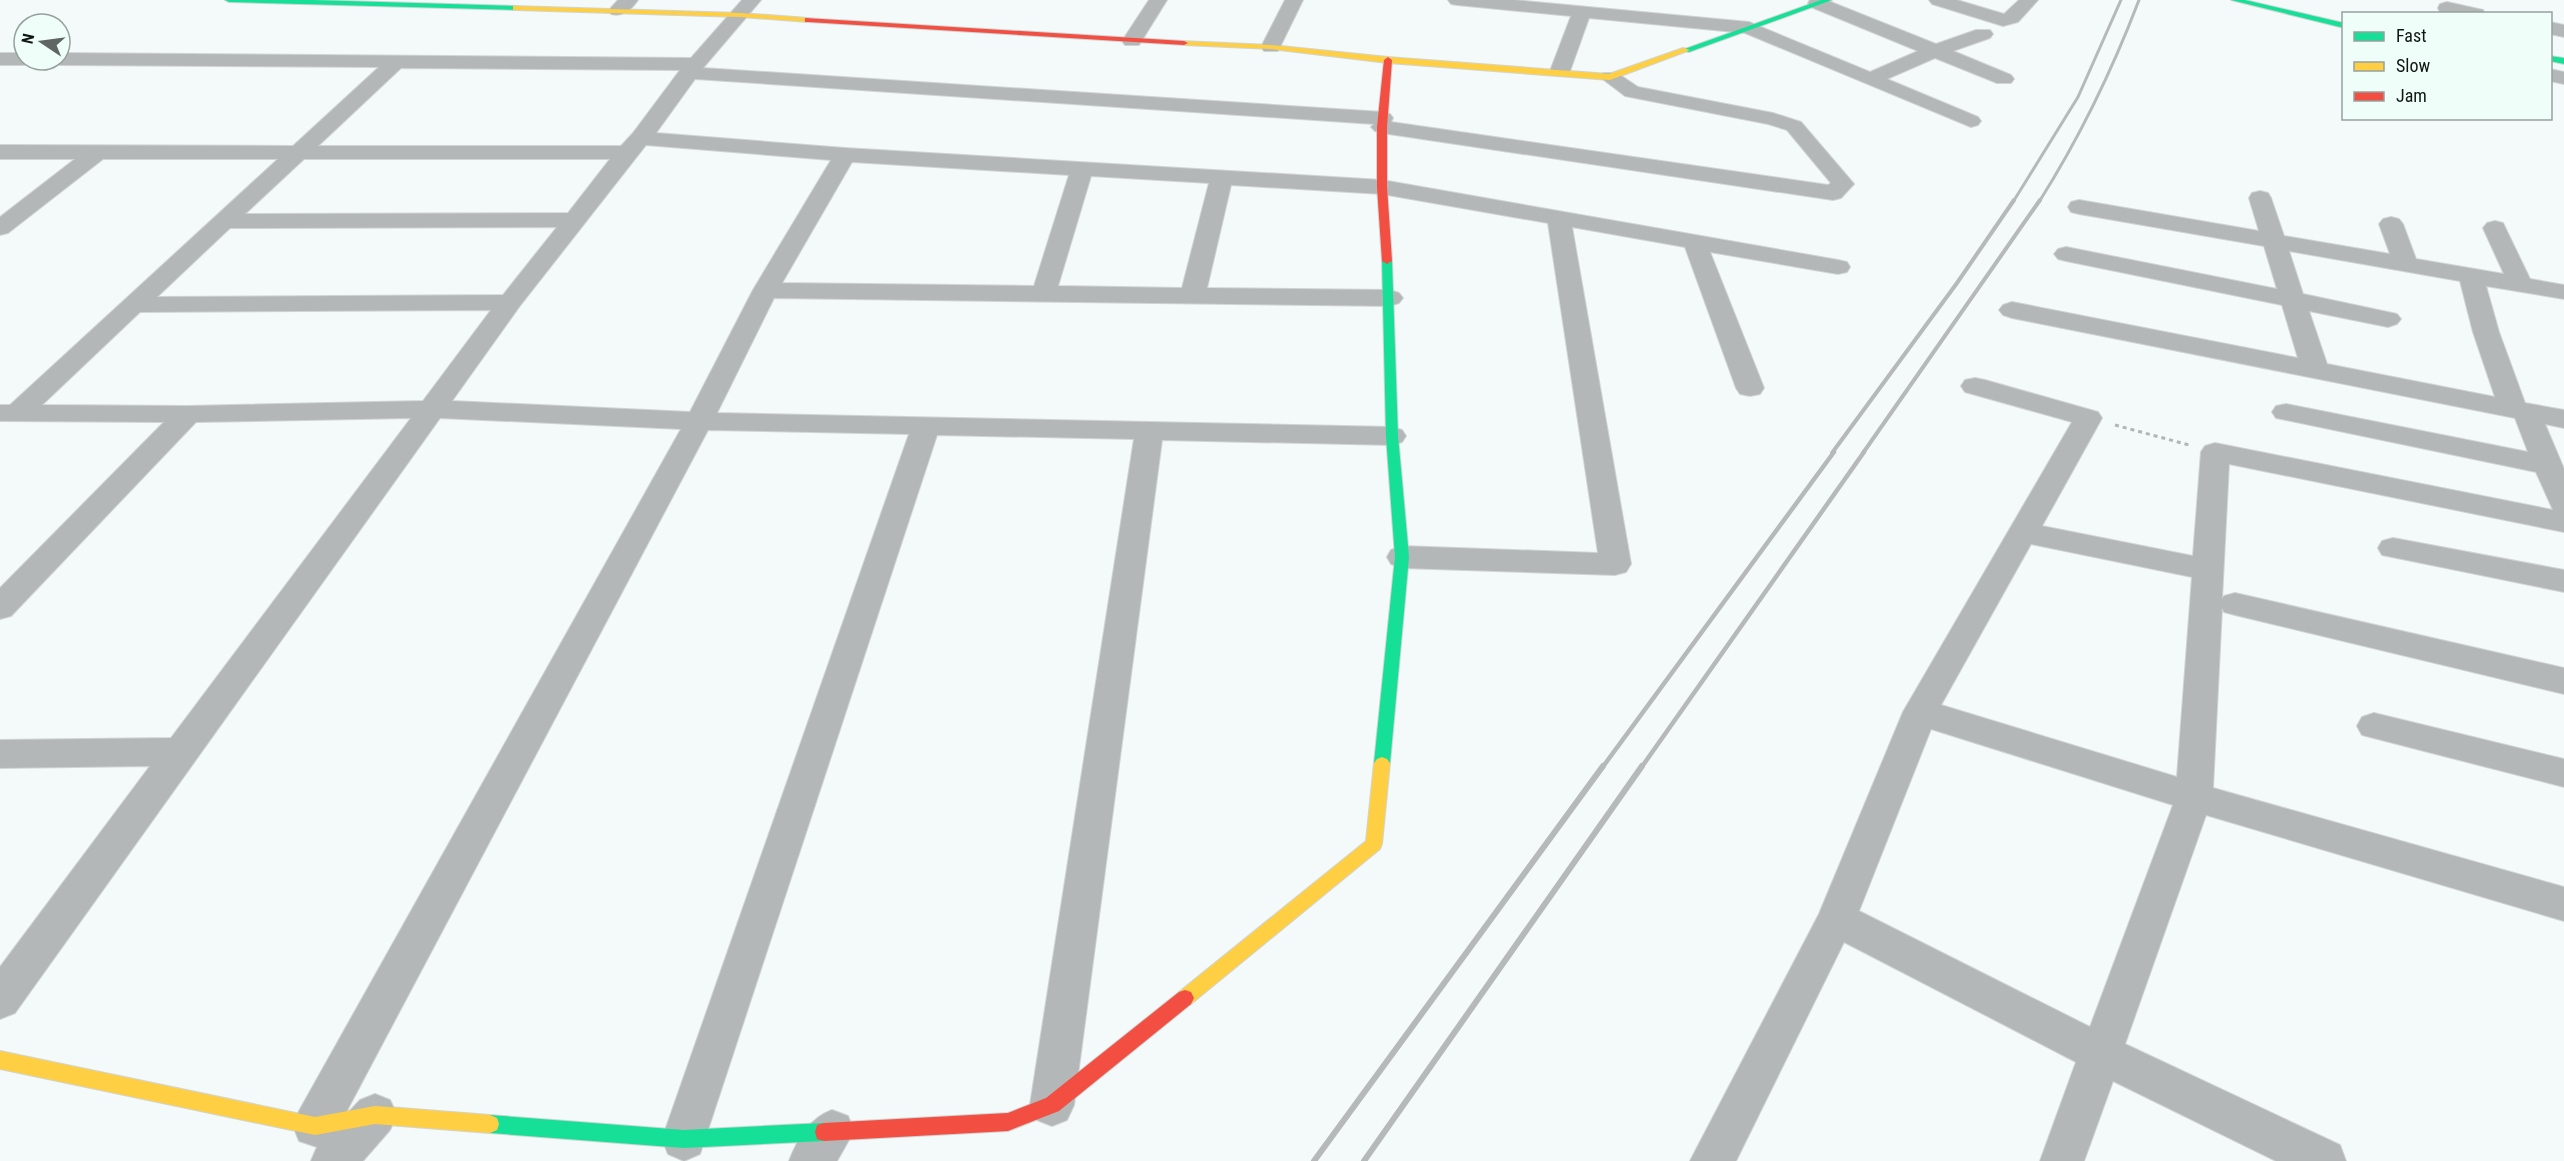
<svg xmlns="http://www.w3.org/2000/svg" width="2564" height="1161" viewBox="0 0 2564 1161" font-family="'Roboto Condensed',sans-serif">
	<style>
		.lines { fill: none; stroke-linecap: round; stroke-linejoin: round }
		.street-casing { stroke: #d0d5d4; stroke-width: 2 }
		.fast-casing { stroke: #d0d5d4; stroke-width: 2 }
		.slow-casing { stroke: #d0d5d4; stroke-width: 2 }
		.jam-casing { stroke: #d0d5d4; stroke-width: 2 }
		.path { stroke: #b2b5b5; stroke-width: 3; stroke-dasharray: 4 4; stroke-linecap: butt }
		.street { fill: #b4b7b7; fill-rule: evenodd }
		.fast { fill: #16e098; fill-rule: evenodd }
		.slow { fill: #ffcf43; fill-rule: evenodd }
		.jam { fill: #f24e42; fill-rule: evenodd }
		.rail-far3 { stroke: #b6b9b9; stroke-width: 3 }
		.rail-far2 { stroke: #b6b9b9; stroke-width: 4 }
		.rail-far1 { stroke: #b6b9b9; stroke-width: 4.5 }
		.rail { stroke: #b6b9b9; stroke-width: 6 }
	</style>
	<rect width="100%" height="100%" fill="#f4faf9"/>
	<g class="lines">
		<!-- street casing -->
		<g class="street-casing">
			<g id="street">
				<path d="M618,0H638C631,10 623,17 611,14L609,10Z"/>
				<path d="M742,0H761L703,68L1383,112L1390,114L1393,118L1391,122L1828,185L1831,183L1787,130L1768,124L1625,96L1600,77L1603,73H1617L1638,87L1773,113L1801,122L1854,184L1841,198L1833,200L1382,133L1375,131L1371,127L1374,124L695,79L656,133L845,148L1382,180L1838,260L1847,262L1850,267L1847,272L1838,274L1710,252L1764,388L1760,394L1750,396L1740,394L1736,388L1685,247L1572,227L1631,564L1626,572L1615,575L1402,568L1391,564L1387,557L1391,550L1402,546L1598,553L1548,223L1382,194L1231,185L1207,288L1390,290L1399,293L1403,298L1399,303L1390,306L774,298L717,413L1392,427L1402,430L1406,436L1402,442L1392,445L1162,440L1074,1105L1067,1120L1052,1126L1037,1120L1030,1105L1134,439L937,435L700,1154L684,1161L668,1154L662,1139L909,434L708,430L343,1118L360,1100L375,1094L390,1100L397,1115L390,1130L363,1161H311L317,1147L299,1141L293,1126L299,1111L681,429L440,418L15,1013L0,1019V967L150,766L0,768V740L171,738L411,418L196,422L11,616L0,619V588L164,422L0,421V405H10L278,159H103L8,233L0,235V217L75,159H0V145L293,146L379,67L60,65L51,60H60V53L691,58ZM401,68L680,70L633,133L621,146H318ZM646,145L831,160L753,290L690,412L452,401L519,307ZM304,159H610L568,213L245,214ZM852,162L1069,175L1034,286L782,283ZM1091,176L1209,183L1182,288L1058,286ZM557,227L503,295L157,297L230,228ZM491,310L423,401L188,406L42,405L140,312Z"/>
				<path d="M1149,0H1167L1139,45H1125L1122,41Z"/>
				<path d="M1285,0H1303L1278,51H1264L1261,47Z"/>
				<path d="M1448,0H1514L1749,22L1870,72L1918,51L1811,7L1808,3L1810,0H1826L1936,44L1976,30H1990L1993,34L1990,38L1953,51L2011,75L2014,79L2011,83H1997L1935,58L1887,79L1978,117L1981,121L1978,125L1971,127L1745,33L1589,18L1570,71L1567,75H1553L1550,71L1571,16L1457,5L1451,4Z"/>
				<path d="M1929,0H1957L2004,14L2019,0H2038L2018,22L2003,26L1932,4Z"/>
				<path d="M2447,2L2483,10L2485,14L2440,12L2438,8L2440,4Z"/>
				<path d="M2550,22L2564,25V37L2550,34Z"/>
				<path d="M0,53H24V60H33L24,65H0Z"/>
				<path d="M2550,69L2564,72V84L2550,81Z"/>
				<path d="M2260,191L2268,193L2271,198L2284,236L2390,254L2379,224L2383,219L2391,217L2399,219L2403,224L2416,259L2504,274L2483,228L2487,223L2495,221L2503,223L2530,279L2564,285V299L2486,286L2499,332L2525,403L2564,410V428L2545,424L2564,469V532L2229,464L2222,599L2224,596L2235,593L2564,668V694L2235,615L2224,612L2222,608L2213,788L2564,887V921L2206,815L2125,1044L2340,1145L2346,1161H2276L2113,1081L2084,1161H2040L2076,1062L1844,942L1736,1161H1690L1819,914L1903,712L2072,422L1965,392L1961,386L1965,380L1975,378L1985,380L2098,412L2102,418L2042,526L2193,556L2201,452L2205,446L2215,443L2553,510L2536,472L2286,420L2276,418L2272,412L2276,406L2286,404L2528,452L2515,418L2012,318L2003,315L1999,310L2003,305L2012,302L2298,358L2282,305L2066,261L2058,259L2054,254L2058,249L2066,247L2277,289L2264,246L2079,214L2071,212L2068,207L2071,202L2079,200L2259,231L2249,198L2252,193ZM2289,251L2460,281L2473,332L2495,397L2327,364L2309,311L2388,327L2397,324L2401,319L2397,314L2303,294ZM2031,544L2192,577L2177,777L1941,705ZM1931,729L2173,805L2090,1027L1859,911Z"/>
				<path d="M2393,538L2564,570V592L2382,555L2378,548L2382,541Z"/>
				<path d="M2374,713L2564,759V787L2362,735L2357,726L2362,717Z"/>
				<path d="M832,1110L848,1116L854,1131L837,1161H789C798,1138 809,1119 832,1110Z"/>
			</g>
		</g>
		<!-- fast casing -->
		<g class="fast-casing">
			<g id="fast">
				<path d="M225,0H313L516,6L520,8L516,10L229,2Z"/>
				<path d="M1821,0H1832L1689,52L1682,50Z"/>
				<path d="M2231,0H2245L2344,23V28Z"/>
				<path d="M2550,56L2564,58V64L2550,61Z"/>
				<path d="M1387,258L1392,261L1398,436L1409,557L1390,763L1387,767L1382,769L1377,767L1374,763L1395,557L1386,436L1382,261Z"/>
				<path d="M490,1115L684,1130L824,1123L831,1125L833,1132L831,1139L824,1141L684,1148L490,1133L483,1130L481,1124L483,1118Z"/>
			</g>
		</g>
		<!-- slow casing -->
		<g class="slow-casing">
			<g id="slow">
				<path d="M513,6L740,13L808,18L812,20L808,22L740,17L516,10H513Z"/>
				<path d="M1181,41L1271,45L1388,57L1609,74L1683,48L1690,50L1610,80L1388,63L1271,49L1184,45L1180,43Z"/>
				<path d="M1382,757L1387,759L1390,763L1382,844L1380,849L1191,1004L1185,1006L1179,1004L1176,998L1179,992L1366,841L1374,763L1377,759Z"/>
				<path d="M0,1051L315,1117L375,1106L490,1115L497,1118L499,1124L497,1130L490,1133L375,1124L315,1135L0,1069Z"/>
			</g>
		</g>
		<!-- jam casing -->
		<g class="jam-casing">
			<g id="jam">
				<path d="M805,18L1184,41L1188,43L1184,45L808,22H805Z"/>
				<path d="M1388,57L1392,60L1387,127V187L1392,261L1387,264L1382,261L1377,187V127L1384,60Z"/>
				<path d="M1185,990L1191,992L1194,998L1191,1004L1059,1111L1008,1131L824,1141L817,1139L815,1132L817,1125L824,1123L1008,1113L1046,1098L1179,992Z"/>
			</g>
		</g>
		<!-- path -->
		<path class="path" d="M2115,425L2189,445"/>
		<!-- street -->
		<use href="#street" class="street"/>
		<!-- fast -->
		<use href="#fast" class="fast"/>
		<!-- slow -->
		<use href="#slow" class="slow"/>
		<!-- jam -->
		<use href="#jam" class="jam"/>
		<!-- rail-far3 -->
		<g class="rail-far3">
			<path d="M2013,202L2078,97L2121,0"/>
			<path d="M2039,202C2080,137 2112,71 2139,0"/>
		</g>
		<!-- rail-far2 -->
		<g class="rail-far2">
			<path d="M1832,453L1957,283L2014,200"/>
			<path d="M1863,453L2040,200"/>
		</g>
		<!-- rail-far1 -->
		<g class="rail-far1">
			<path d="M1602,768L1834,452"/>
			<path d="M1641,768L1864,452"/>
		</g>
		<!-- rail -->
		<g class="rail">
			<path d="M1314,1161L1603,766"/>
			<path d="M1364,1161L1642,766"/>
		</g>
	</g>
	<!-- legend -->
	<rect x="2342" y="12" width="210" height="108" fill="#f0fefa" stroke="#96a19e" stroke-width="1.5"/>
	<rect x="2354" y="32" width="30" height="9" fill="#16e098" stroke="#96a19e" stroke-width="1.5"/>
	<text x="2396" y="42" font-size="18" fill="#0f1614">Fast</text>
	<rect x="2354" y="62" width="30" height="9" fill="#ffcf43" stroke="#96a19e" stroke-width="1.5"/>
	<text x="2396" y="72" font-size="18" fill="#0f1614">Slow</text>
	<rect x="2354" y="92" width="30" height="9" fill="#f24e42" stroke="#96a19e" stroke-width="1.5"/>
	<text x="2396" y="102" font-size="18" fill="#0f1614">Jam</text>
	<!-- north arrow -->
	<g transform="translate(42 42) rotate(283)"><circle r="28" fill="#f0fefa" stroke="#96a19e" stroke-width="1.5"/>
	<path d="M0-4.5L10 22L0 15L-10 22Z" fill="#5f6664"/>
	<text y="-9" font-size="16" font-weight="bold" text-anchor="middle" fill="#0f1614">N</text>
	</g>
</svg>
